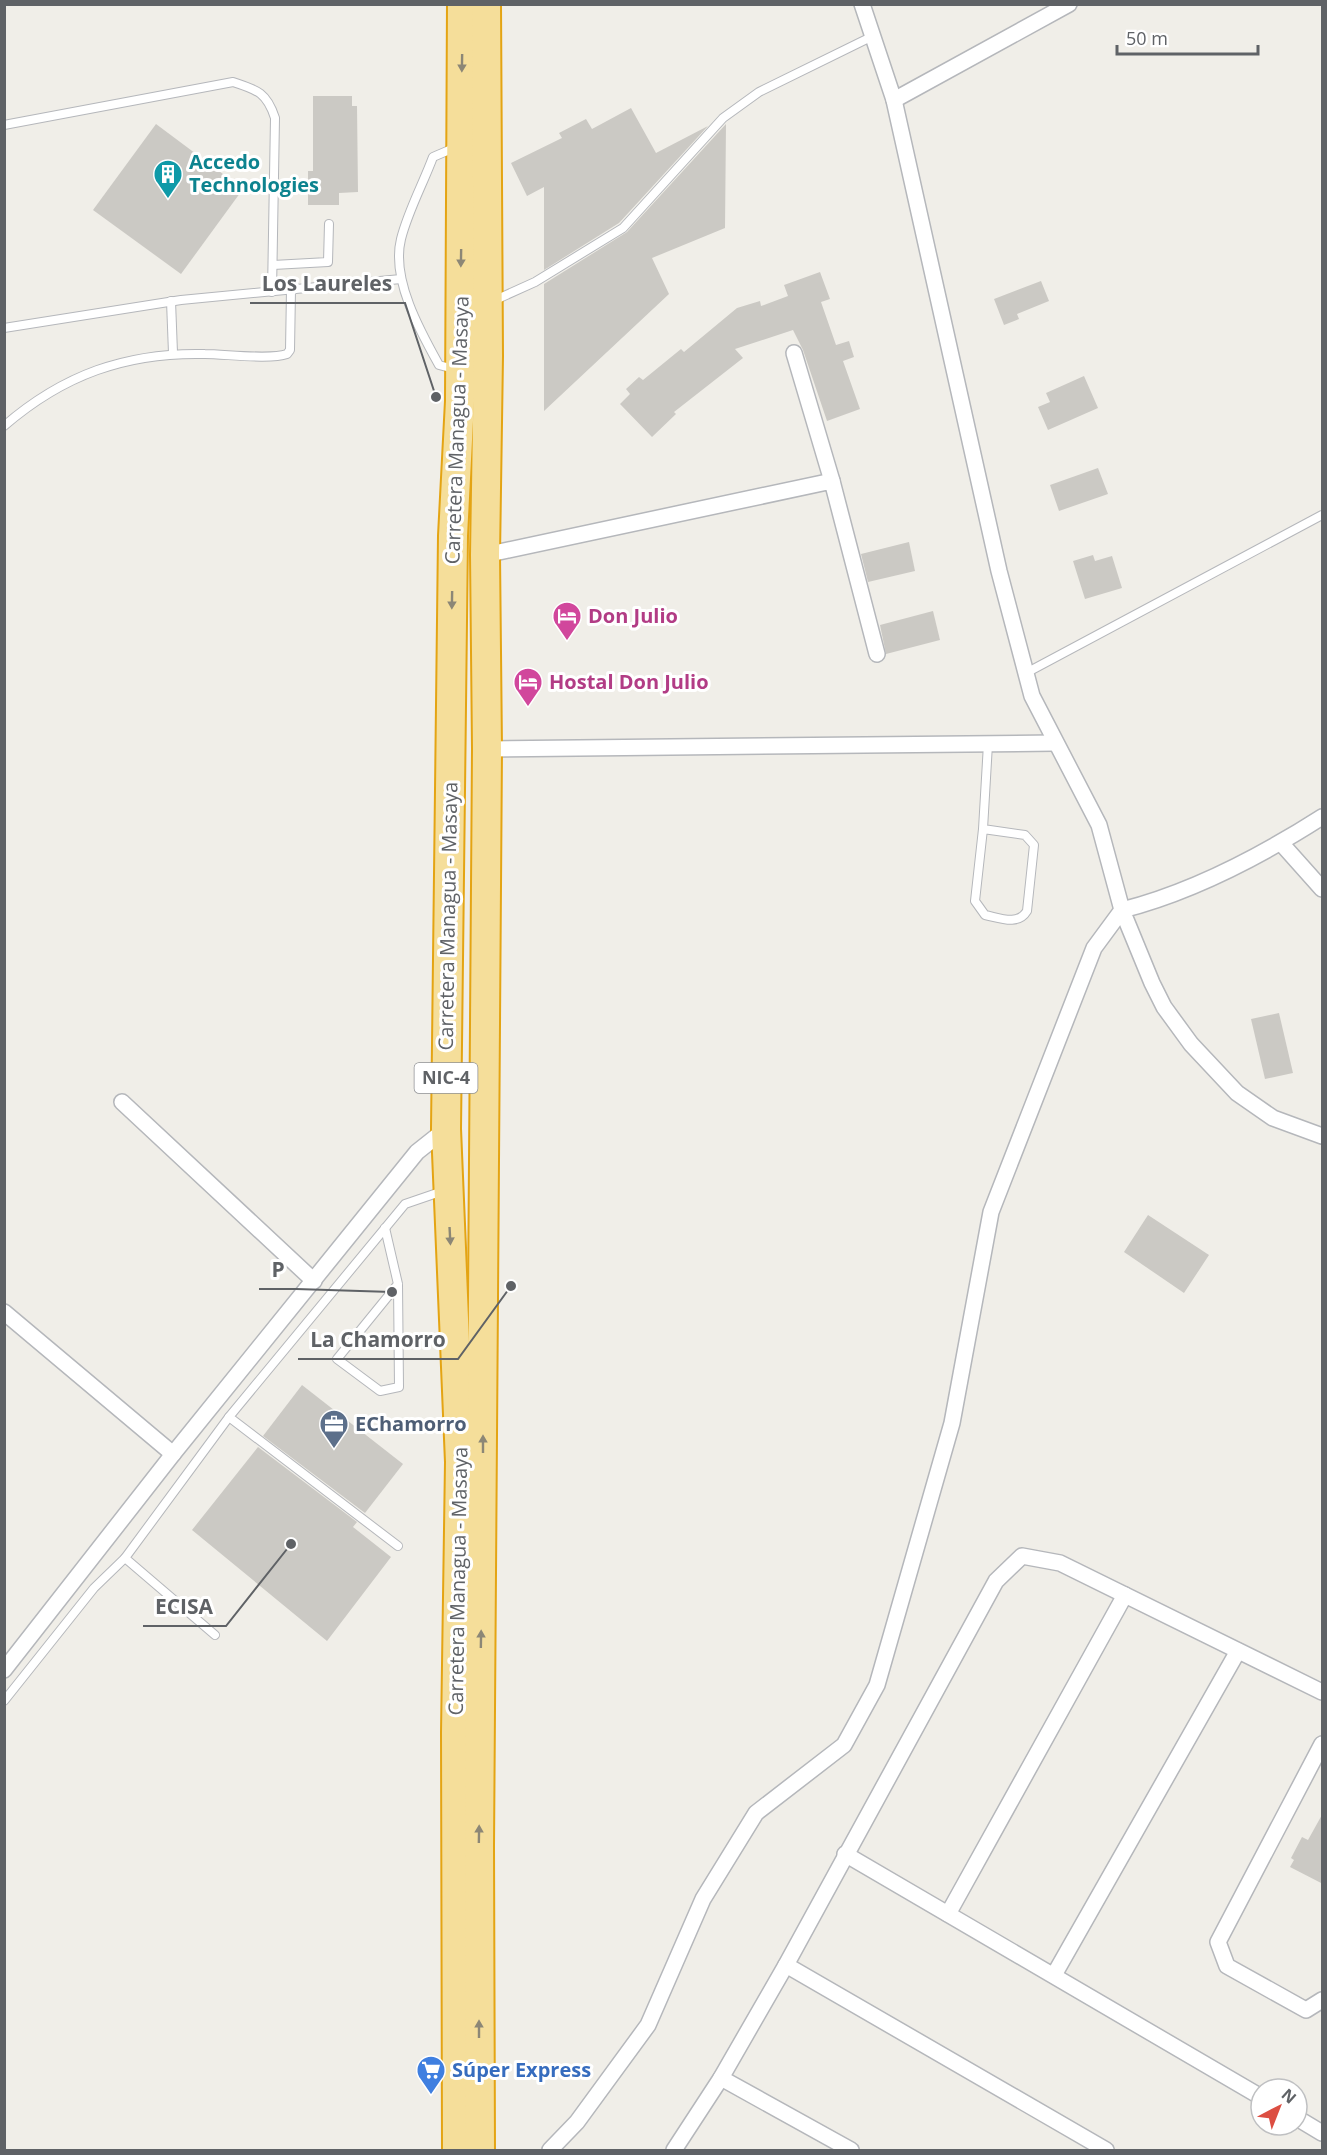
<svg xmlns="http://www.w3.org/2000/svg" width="1327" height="2155" viewBox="0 0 1327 2155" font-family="'Open Sans',sans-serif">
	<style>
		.building { fill: #cbc9c4 }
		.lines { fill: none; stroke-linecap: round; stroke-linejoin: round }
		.lane-casing { stroke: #b5b7bb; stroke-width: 10 }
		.street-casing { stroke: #b5b7bb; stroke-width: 18 }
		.highway-casing { stroke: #e4a413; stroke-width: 32 }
		.lane { stroke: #fff; stroke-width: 8 }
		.street { stroke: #fff; stroke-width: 15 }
		.highway { stroke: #f5de9a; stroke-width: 28 }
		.oneway { fill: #8c8776 }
		.labels { text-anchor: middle; stroke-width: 6; stroke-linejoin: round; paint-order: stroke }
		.shield { fill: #fff; stroke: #8f9194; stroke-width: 1.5 }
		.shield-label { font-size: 18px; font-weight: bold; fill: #5f6266 }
		.culture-label { font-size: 20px; font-weight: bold; fill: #0d838f; stroke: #fff; text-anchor: start }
		.street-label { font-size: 20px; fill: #5f6266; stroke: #fff }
		.hotel-label { font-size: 20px; font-weight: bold; fill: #b23c85; stroke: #fff; text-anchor: start }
		.service-label { font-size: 20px; font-weight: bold; fill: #4e5e75; stroke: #fff; text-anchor: start }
		.shop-label { font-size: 20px; font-weight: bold; fill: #366cbe; stroke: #fff; text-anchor: start }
		.leader { fill: none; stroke: #5f6266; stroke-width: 2 }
		.callout-dot { fill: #5f6266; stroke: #fff; stroke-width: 2 }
		.callout-label { font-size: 21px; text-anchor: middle; font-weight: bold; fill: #5f6266; stroke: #fff; stroke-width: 6; stroke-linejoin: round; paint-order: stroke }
	</style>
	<rect width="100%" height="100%" fill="#f0eee8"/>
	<!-- building -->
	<g class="building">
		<path d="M313,96H352V106H357L358,192L339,193V205H308V171H313Z"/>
		<path d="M631,108L656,153L708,126L619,223L544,270V187L527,196L511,163L562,138L559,133L586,119L592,129Z"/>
		<path d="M156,124L243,189L181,274L93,210Z"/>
		<path d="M726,124L725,228L652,258L669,294L544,411V284L627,232Z"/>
		<path d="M820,272L830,299L821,302L836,345L849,341L854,357L843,361L860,409L827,421L803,350L793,330L735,349L743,358L674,412L676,414L652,437L620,404L630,394L626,389L639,377L643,380L681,349L684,352L737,308L760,301L761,306L788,296L784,285Z"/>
		<path d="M1041,281L1049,301L1017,314L1019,319L1004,325L994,299Z"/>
		<path d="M1084,376L1098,408L1048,430L1038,407L1050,402L1046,393Z"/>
		<path d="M1098,468L1108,494L1059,511L1050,485Z"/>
		<path d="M909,542L915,571L868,582L861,554Z"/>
		<path d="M1093,555L1095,561L1112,556L1122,588L1085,599L1073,561Z"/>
		<path d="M933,611L940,640L886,654L880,625Z"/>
		<path d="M1279,1013L1293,1073L1265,1079L1251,1019Z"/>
		<path d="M1148,1215L1209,1255L1184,1293L1124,1252Z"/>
		<path d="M302,1385L403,1464L365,1513L263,1436Z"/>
		<path d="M258,1447L357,1522L353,1527L391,1557L327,1641L192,1530Z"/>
		<path d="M1323,1813V1884L1290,1867L1294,1860L1291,1858L1302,1837L1308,1840Z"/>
	</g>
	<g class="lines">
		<!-- lane casing -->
		<g class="lane-casing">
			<g id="lane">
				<path d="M4,125L233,82C258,90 267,93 275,118L272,292"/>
				<path d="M273,265L328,262L329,224"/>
				<path d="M171,301L173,353"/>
				<path d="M493,301L535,282L623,228L723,118L759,92L873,36"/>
				<path d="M4,328L181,300L401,279"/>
				<path d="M454,369L439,365C420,331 391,279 401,239C408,211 423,184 433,157L454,148"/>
				<path d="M4,426C63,375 126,352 205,354C225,354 270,360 287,354L290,350L291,290"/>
				<path d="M1026,673L1322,515"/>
				<path d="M983,829L1025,835L1034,845L1027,911C1018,926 1000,918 985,915L975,901L983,829L988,744"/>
				<path d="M385,1228L398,1284L399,1387L380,1391L337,1359L398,1284"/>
				<path d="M398,1546L229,1417L405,1204L443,1191"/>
				<path d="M215,1635L125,1558L229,1417"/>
				<path d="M4,1701L94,1588L125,1558"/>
			</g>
		</g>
		<!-- street casing -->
		<g class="street-casing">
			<g id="street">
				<path d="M894,100L1069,4"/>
				<path d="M794,353L832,481"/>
				<path d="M485,555L832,481L877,654"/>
				<path d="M487,749L1055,743"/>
				<path d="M1322,817C1261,856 1193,892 1122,910L1152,983L1164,1007L1191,1044L1237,1093L1273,1118L1322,1136"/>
				<path d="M1281,843L1322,889"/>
				<path d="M122,1102L314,1281"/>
				<path d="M4,1312L173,1454"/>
				<path d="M4,1670L173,1454L417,1152L446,1129"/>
				<path d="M1322,1744L1218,1942L1227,1966L1306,2010L1322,2000"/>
				<path d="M845,1854L1261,2097"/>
				<path d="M948,1914L1125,1595"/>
				<path d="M786,1965L1106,2150"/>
				<path d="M1054,1975L1238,1651"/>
				<path d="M721,2078L851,2150"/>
				<path d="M1297,2118L1322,2133"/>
				<path d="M550,2150L577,2122L648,2025L703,1899L756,1813L844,1745L877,1685L952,1423L991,1212L1094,948L1122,910L1099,825L1032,696L999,571L894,100L862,4"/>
				<path d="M674,2150L721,2078L786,1965L996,1581L1022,1556L1060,1563L1322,1692"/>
			</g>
		</g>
		<!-- highway casing -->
		<g class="highway-casing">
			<g id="highway">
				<path d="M457,2150L456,1732L460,1462L446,1129L453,536L460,401L462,4"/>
				<path d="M480,2150L479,1847L487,749L485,555L488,356L486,4"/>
			</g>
		</g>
		<!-- lane -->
		<use href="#lane" class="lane"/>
		<!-- street -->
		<use href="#street" class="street"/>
		<!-- highway -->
		<use href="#highway" class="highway"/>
	</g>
	<!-- one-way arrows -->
	<defs><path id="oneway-solid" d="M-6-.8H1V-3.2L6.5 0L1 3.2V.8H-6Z" transform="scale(1.5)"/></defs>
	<g class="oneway">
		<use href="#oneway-solid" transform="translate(462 63) rotate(91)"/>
		<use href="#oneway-solid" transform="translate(461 258) rotate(91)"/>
		<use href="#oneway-solid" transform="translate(452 600) rotate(91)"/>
		<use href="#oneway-solid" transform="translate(450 1236) rotate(87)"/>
		<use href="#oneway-solid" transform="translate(483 1444) rotate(-90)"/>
		<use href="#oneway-solid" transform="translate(481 1639) rotate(-89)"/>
		<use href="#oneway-solid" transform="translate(479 1834) rotate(-89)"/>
		<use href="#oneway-solid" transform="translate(479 2029) rotate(-90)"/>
	</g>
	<!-- icons -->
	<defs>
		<g id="building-pin" transform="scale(1.5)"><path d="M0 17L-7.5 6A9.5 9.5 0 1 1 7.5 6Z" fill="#0f9aa8" stroke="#fff"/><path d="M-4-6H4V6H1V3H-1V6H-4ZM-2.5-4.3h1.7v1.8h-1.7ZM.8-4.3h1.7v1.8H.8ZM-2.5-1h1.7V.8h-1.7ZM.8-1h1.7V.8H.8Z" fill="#fff"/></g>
		<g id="hotel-pin" transform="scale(1.5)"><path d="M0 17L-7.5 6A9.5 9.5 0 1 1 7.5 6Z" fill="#d1479c" stroke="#fff"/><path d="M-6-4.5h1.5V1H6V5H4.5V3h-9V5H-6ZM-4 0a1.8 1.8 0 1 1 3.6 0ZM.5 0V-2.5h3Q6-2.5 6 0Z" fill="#fff"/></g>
		<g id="office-pin" transform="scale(1.5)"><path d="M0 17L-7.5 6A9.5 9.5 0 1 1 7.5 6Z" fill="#5c6f8a" stroke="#fff"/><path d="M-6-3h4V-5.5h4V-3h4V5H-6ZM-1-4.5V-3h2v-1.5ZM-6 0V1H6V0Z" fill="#fff"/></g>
		<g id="supermarket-pin" transform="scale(1.5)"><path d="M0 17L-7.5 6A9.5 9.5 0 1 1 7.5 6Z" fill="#3f7fe0" stroke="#fff"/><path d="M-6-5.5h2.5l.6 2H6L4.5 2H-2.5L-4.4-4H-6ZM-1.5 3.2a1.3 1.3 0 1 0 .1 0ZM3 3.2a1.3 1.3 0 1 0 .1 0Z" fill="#fff"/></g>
	</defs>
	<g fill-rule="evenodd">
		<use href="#building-pin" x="168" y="174"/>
		<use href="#hotel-pin" x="567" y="616"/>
		<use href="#hotel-pin" x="528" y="682"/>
		<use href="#office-pin" x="334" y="1424"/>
		<use href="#supermarket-pin" x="431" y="2070"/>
	</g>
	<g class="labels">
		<!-- shield labels -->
		<rect class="shield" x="414.5" y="1063" width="63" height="30" rx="4.5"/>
		<g class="shield-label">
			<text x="446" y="1084">NIC-4</text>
		</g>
		<!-- culture labels -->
		<g class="culture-label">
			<text x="189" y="169">Accedo<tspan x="189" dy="23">Technologies</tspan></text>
		</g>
		<!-- street labels -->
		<g class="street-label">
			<text transform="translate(457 430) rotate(-88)" y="7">Carretera Managua - Masaya</text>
			<text transform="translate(448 916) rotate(-89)" y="7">Carretera Managua - Masaya</text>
			<text transform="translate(458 1581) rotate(-89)" y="7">Carretera Managua - Masaya</text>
		</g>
		<!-- hotel labels -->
		<g class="hotel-label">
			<text x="588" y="623">Don Julio</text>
			<text x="549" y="689">Hostal Don Julio</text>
		</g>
		<!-- service labels -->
		<g class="service-label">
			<text x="355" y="1431">EChamorro</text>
		</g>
		<!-- shop labels -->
		<g class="shop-label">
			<text x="452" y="2077">Súper Express</text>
		</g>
	</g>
	<!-- callouts -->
	<path class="leader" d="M436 397L405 303H250M392 1292L296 1289H259M511 1286L458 1359H298M291 1544L226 1626H143"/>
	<g class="callout-dot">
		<circle cx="436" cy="397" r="6"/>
		<circle cx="392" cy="1292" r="6"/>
		<circle cx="511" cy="1286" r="6"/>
		<circle cx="291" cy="1544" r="6"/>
	</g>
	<g class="callout-label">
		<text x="327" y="291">Los Laureles</text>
		<text x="278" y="1277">P</text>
		<text x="378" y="1347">La Chamorro</text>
		<text x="184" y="1614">ECISA</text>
	</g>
	<!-- border -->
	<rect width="1327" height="2155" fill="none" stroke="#5f6266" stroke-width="12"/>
	<!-- north arrow -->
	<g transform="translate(1279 2107) rotate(42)"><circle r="28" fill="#ffffff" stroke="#bfc0c2" stroke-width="1.5"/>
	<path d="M0-4.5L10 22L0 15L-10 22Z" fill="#dc4e42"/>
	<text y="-9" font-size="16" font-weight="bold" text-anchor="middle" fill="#5f6266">N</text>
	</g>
	<!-- scale -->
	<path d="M1117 45v9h141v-9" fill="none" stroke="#5f6266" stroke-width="3"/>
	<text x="1126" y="45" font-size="18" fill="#5f6266" stroke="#ffffff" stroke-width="4.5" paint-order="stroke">50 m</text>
</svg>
